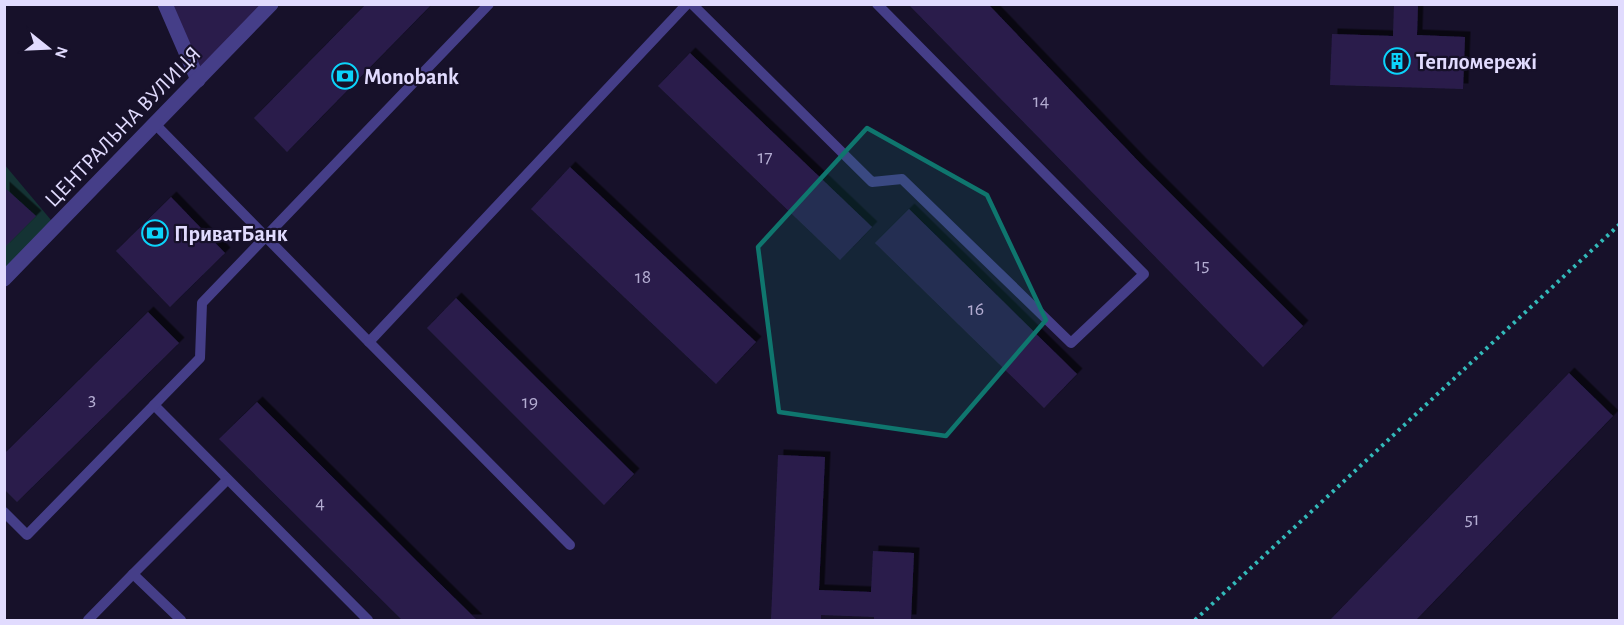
<svg xmlns="http://www.w3.org/2000/svg" width="1624" height="625" viewBox="0 0 1624 625" font-family="'Alegreya Sans',sans-serif">
	<style>
		.green { fill: #143334 }
		.building { fill: #2a1e4b; filter: url(#shadow) }
		.lines { fill: none; stroke-linecap: round; stroke-linejoin: round }
		.path { stroke: #33baba; stroke-width: 4; stroke-dasharray: 3 4.5; stroke-linecap: butt }
		.lane { stroke: #453e88; stroke-width: 10 }
		.street { stroke: #453e88; stroke-width: 15 }
		.marked { fill: #0f766e; fill-opacity: 0.2; stroke: #0f766e; stroke-width: 4.5; stroke-linejoin: round }
		.labels { text-anchor: middle; stroke-width: 4.5; stroke-linejoin: round; paint-order: stroke }
		.number-label { font-size: 20px; fill: #b3acd1 }
		.poi-label { font-size: 22px; font-weight: bold; fill: #e1dbfe; stroke: #17112a; text-anchor: start }
		.street-label { font-size: 22px; fill: #e1dbfe; stroke: #17112a }
	</style>
	<defs>
		<filter id="shadow"><feDropShadow dx="5.5" dy="-5.5" stdDeviation="0" flood-color="#0009"/></filter>
	</defs>
	<rect width="100%" height="100%" fill="#17112a"/>
	<!-- green -->
	<path class="green" d="M4,164L56,226L4,279Z"/>
	<!-- building -->
	<g class="building">
		<path d="M168,4H269L199,77Z"/>
		<path d="M366,4H432L287,152L254,118Z"/>
		<path d="M908,4H988L1141,164L1303,326L1263,367Z"/>
		<path d="M1394,4H1418L1417,35L1465,37L1463,89L1330,85L1332,34L1393,36Z"/>
		<path d="M690,53L872,227L840,260L658,86Z"/>
		<path d="M570,167L756,342L716,384L531,209Z"/>
		<path d="M4,187L36,216L4,248Z"/>
		<path d="M171,197L225,253L170,307L116,251Z"/>
		<path d="M909,209L1077,374L1044,408L875,243Z"/>
		<path d="M456,298L634,474L604,505L427,328Z"/>
		<path d="M148,312L179,343L17,502L4,489V454Z"/>
		<path d="M1569,373L1613,416L1416,620H1330Z"/>
		<path d="M257,402L422,566L477,620H402L219,439Z"/>
		<path d="M778,455L825,457L819,590L871,592L873,551L914,553L911,620H874V617L821,615V620H771Z"/>
	</g>
	<g class="lines">
		<!-- path -->
		<path class="path" d="M1195,620L1620,224"/>
		<!-- lane -->
		<g class="lane">
			<path d="M692,4L872,182L902,179L1071,343L1144,274L877,4"/>
			<path d="M155,124L369,342L687,4"/>
			<path d="M369,342L570,545"/>
			<path d="M154,405L368,620"/>
			<path d="M4,512L27,535L200,358L202,303L489,4"/>
			<path d="M88,620L133,574"/>
			<path d="M181,620L133,574L227,480"/>
		</g>
		<!-- street -->
		<g class="street">
			<path d="M165,4L198,80"/>
			<path d="M4,279L271,4"/>
		</g>
	</g>
	<!-- marked area -->
	<path class="marked" d="M867,128L987,195L1046,320L946,436L779,412L758,247Z"/>
	<!-- icons -->
	<defs>
		<g id="building-ring" transform="scale(1.35)"><circle r="9.5" fill="#17112a" stroke="#0cd3fa" stroke-width="1.5"/><path d="M-4-6H4V6H1V3H-1V6H-4ZM-2.5-4.3h1.7v1.8h-1.7ZM.8-4.3h1.7v1.8H.8ZM-2.5-1h1.7V.8h-1.7ZM.8-1h1.7V.8H.8Z" fill="#0cd3fa"/></g>
		<g id="bank-ring" transform="scale(1.35)"><circle r="9.5" fill="#17112a" stroke="#0cd3fa" stroke-width="1.5"/><path d="M-6-4H6V4H-6ZM0-2.3a2.3 2.3 0 1 0 0 4.6a2.3 2.3 0 1 0 0-4.6Z" fill="#0cd3fa"/></g>
	</defs>
	<g fill-rule="evenodd">
		<use href="#building-ring" x="1397" y="61"/>
		<use href="#bank-ring" x="345" y="76"/>
		<use href="#bank-ring" x="155" y="233"/>
	</g>
	<g class="labels">
		<!-- number labels -->
		<g class="number-label">
			<text x="1041" y="107">14</text>
			<text x="765" y="163">17</text>
			<text x="1202" y="271">15</text>
			<text x="643" y="283">18</text>
			<text x="976" y="315">16</text>
			<text x="92" y="405">3</text>
			<text x="530" y="408">19</text>
			<text x="320" y="509">4</text>
			<text x="1472" y="525">51</text>
		</g>
		<!-- poi labels -->
		<g class="poi-label">
			<text x="1416" y="69">Тепломережі</text>
			<text x="364" y="84">Monobank</text>
			<text x="174" y="241">ПриватБанк</text>
		</g>
		<!-- street labels -->
		<g class="street-label">
			<text transform="translate(122 126) rotate(-46)" y="8">ЦЕНТРАЛЬНА ВУЛИЦЯ</text>
		</g>
	</g>
	<!-- border -->
	<rect width="1624" height="625" fill="none" stroke="#e1dbfe" stroke-width="12"/>
	<!-- north arrow -->
	<g transform="translate(48 48) rotate(108)" stroke="#17112a" stroke-width="4.5" paint-order="stroke">
	<path d="M0-4.5L10 22L0 15L-10 22Z" fill="#e1dbfe"/>
	<text y="-9" font-size="16" font-weight="bold" text-anchor="middle" fill="#e1dbfe">N</text>
	</g>
</svg>
